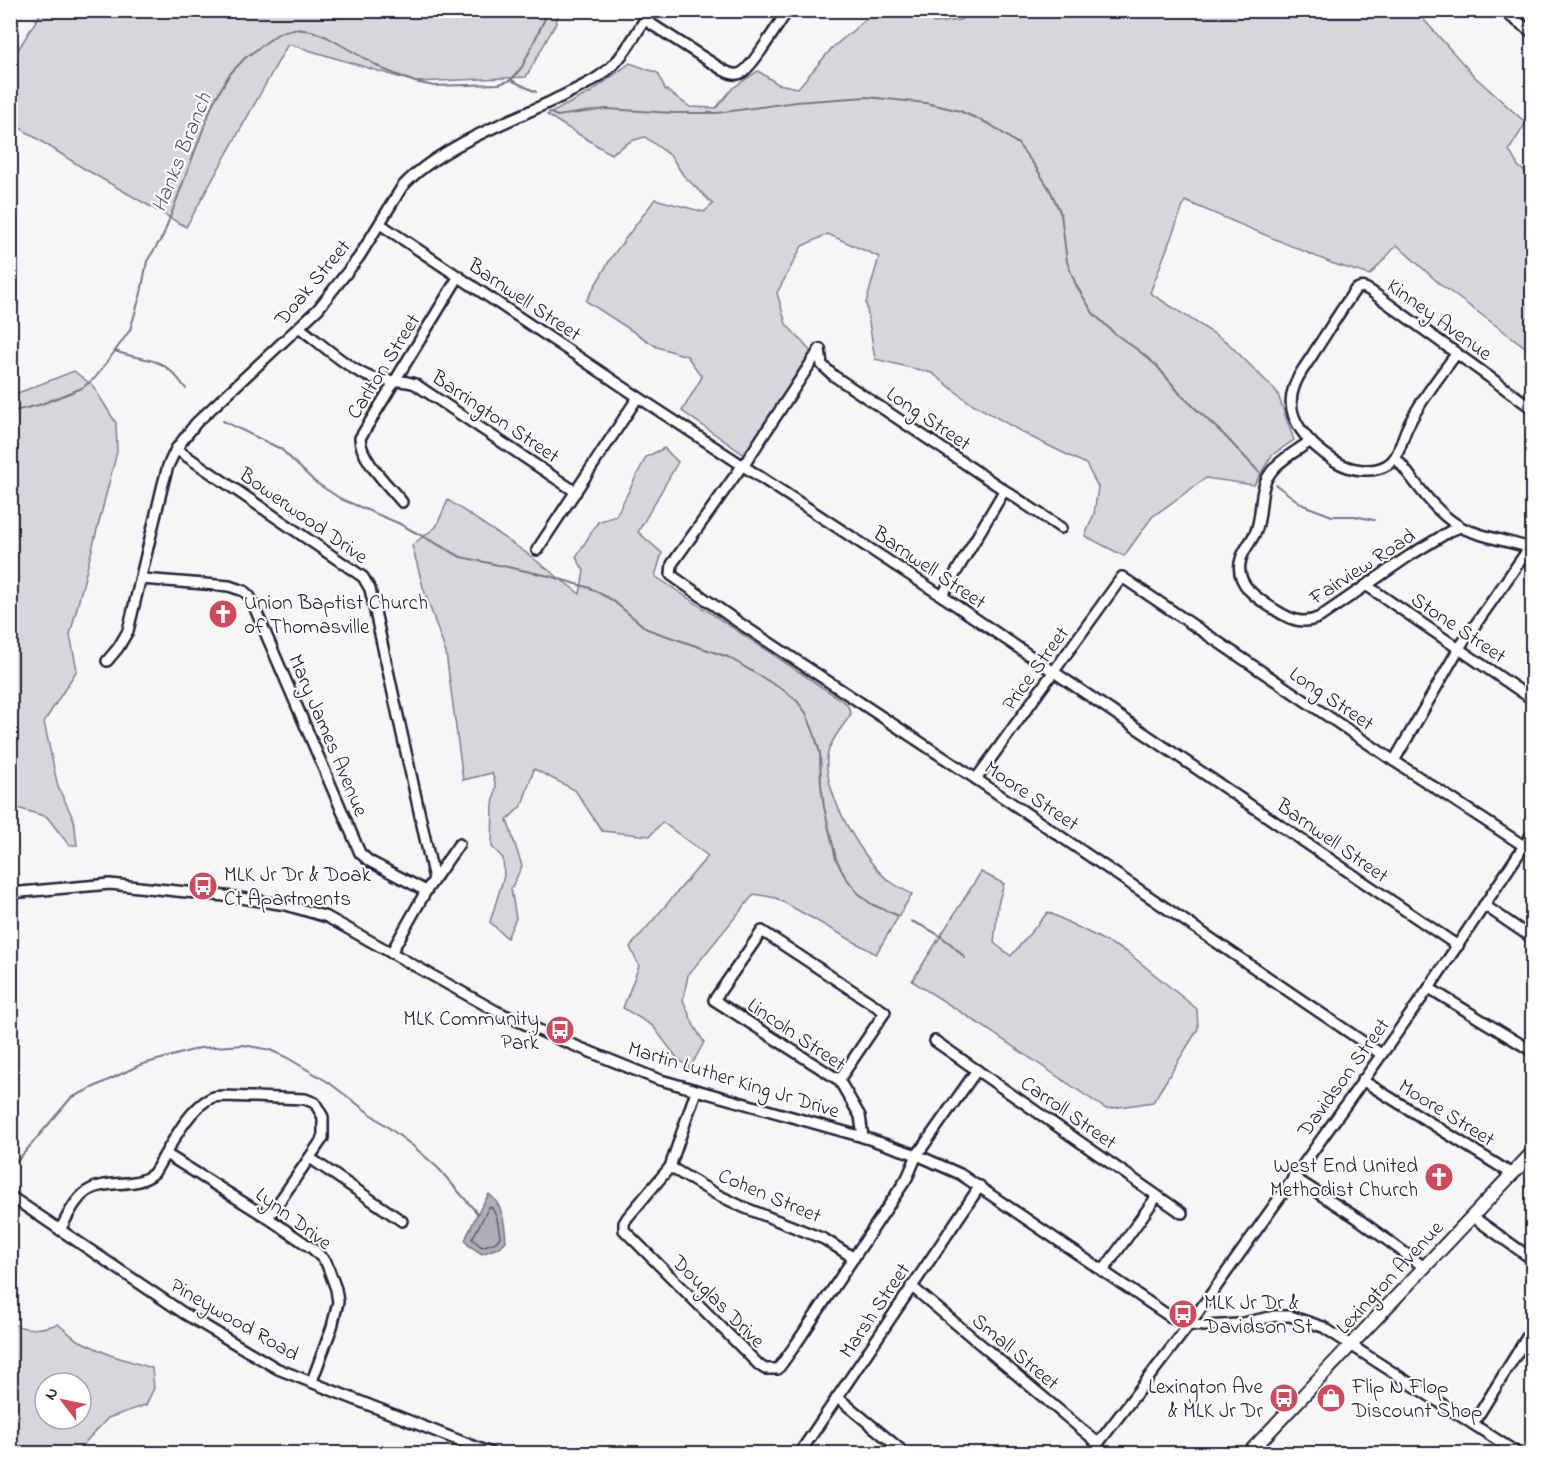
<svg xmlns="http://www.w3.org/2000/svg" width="1543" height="1464" viewBox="0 0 1543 1464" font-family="'Indie Flower',sans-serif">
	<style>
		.green { fill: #d7d7db; stroke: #7c7c8b; stroke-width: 1.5; fill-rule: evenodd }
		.water { fill: #aeaeb7; stroke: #767685; stroke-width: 1.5 }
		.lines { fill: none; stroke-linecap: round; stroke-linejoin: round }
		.shore { stroke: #5a5a6d; stroke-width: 1.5 }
		.stream { stroke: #767685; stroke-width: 2 }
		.minor-casing { stroke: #22223b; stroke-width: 14 }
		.major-casing { stroke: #22223b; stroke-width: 16 }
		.minor { stroke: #fff; stroke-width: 9 }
		.major { stroke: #fff; stroke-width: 12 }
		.labels { text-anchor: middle; stroke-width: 4.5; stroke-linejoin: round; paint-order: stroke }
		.street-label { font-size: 21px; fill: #22223b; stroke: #fff }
		.poi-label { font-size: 21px; fill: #22223b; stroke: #fff; text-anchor: start }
		.water-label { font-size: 22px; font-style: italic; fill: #5a5a6d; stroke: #fff }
	</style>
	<rect width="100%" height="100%" fill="#f6f6f7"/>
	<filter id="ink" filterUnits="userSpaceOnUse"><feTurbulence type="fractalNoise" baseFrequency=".0167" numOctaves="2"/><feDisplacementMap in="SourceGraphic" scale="12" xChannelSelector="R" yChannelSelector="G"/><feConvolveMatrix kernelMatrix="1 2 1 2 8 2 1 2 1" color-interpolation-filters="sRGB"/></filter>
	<g filter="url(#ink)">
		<!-- green -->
		<g class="green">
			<path d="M969,10L1416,11L1475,77L1526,123L1509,150L1518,166L1532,178V352L1441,285L1397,245L1370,275L1334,264L1185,201L1150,293L1227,342L1277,392L1294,440L1272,455L1254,485L1206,478L1152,517L1124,556L1085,536L1094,514L1098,487L1086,464L1029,436L969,402L932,373L875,359L866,303L879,257L828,234L802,246L777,293L786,324L813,354L746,456L682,411L702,377L687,356L657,347L586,301L611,258L655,199L704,212L713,204L683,175L671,156L645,137L631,141L611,154L547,115L591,92L630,63L658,73L665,89L690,107L716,108L733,88L758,71L778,84L798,88L832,48L876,11H921L934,23L960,20Z"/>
			<path d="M42,11V10L559,11L556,23L526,77L415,82L288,44L186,227L83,168L11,122V61Z"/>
			<path d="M74,371L93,386L116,423L117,452L70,635L77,670L44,722L58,787L74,820L77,845H69L47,817L11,806L10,396Z"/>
			<path d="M664,448L678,462L638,532L662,553L655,576L847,704L851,714C844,725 833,737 829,749C816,783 862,859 888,880C895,885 904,890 912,894L876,954L776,898L754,894L688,975L683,1000L694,1026L704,1042L690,1068L677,1058L653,1026L623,1008L639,966L630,947L708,856L662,822L650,836L602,831L575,790L534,769L522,805L507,820L522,866L511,889L516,918L507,938L490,922L504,876L503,858L492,847L493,805L496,786L492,773L463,780L446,653L423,587L412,545L436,527L448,500L525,552L580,594L584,571L576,557L598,522L616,516L646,457Z"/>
			<path d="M981,872L1004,884L998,904L994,943L1011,956L1048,912L1127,952L1197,1009L1198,1029L1153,1102L1106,1109L981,1025L912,981Z"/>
			<path d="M10,1322C25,1332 42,1329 58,1324L76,1339L110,1355L152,1368L154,1388L146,1405L108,1418L75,1453H11ZM45,1383H81V1419H45Z"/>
		</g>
		<!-- water -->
		<path class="water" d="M489,1194C503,1204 505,1225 506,1241L500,1247L482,1254L468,1245L465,1240L477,1214Z"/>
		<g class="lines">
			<!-- shore -->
			<path class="shore" d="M489,1207L492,1208L497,1218L500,1237L496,1242L482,1247L472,1239Z"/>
			<!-- stream -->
			<g class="stream">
				<path d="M511,80L536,92"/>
				<path d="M549,112L557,116L606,109L674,113H717L796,102L866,97L926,103L960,111L991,125L1018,144L1035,166L1050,190L1061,214L1067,262L1076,285L1093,313L1114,333L1138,350L1157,366L1181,395L1223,434L1259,472"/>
				<path d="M115,351C151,364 161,353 186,389"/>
				<path d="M10,412L39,405L82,388L95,378L115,351L130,330L141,293L147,261L163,236L213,103L229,75L245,58L279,33L294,29L312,31L327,37L385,70L415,82L434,86L499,84L511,80L522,67L549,10"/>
				<path d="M223,421L281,449L315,482L341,499L398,523L461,557L549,576L590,588L612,600L647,629L728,657L785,691L797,701L806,713L814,733L820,753L821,785L824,807L836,859L844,875L857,892L871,904L899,916"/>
				<path d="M1276,485L1303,505L1332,516H1354L1374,520"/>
				<path d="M911,921C933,930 949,940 965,958"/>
				<path d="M10,1161L18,1160L71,1098L140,1065L200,1048L244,1045L270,1050L286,1057L328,1082L413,1146L438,1168L478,1214"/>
			</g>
			<!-- minor casing -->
			<g class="minor-casing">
				<g id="minor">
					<path d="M1502,10L1532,32"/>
					<path d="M645,20L723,70C729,73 735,76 741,73C752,68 779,23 788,10"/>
					<path d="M380,224L638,397L942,596L1458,946"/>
					<path d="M300,328C319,342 352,372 373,378C387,382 401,379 415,384L576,492"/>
					<path d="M820,349L746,462L742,466L672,564L671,575L738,622L976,779L1381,1054"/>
					<path d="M820,349L822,365L834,376L1061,528"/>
					<path d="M1457,353C1439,377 1421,400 1408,426C1401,439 1400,458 1387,465C1372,474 1349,470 1335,461C1311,446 1282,418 1294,387C1298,374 1308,363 1315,351C1328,331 1341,310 1355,290C1362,285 1366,288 1372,292L1532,408"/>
					<path d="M1309,442C1291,455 1267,466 1263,490C1260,504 1261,518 1256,531C1252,541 1244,549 1241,559C1233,584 1259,600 1277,611C1291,620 1304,625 1320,617L1409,556L1450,531L1460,527"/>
					<path d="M176,449L363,577L370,589L434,879"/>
					<path d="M1396,458C1415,481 1433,511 1459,526C1473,535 1512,542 1530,548"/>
					<path d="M402,502C389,486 360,459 360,438L459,276"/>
					<path d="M537,550L638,397"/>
					<path d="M142,579L229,586L244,591L250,597L360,853L369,861L426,891"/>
					<path d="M1366,585L1532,699"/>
					<path d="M942,596L1004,491"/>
					<path d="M107,661L118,648L128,631L163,484L168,466L176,449L196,423L318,309L359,257L402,187C437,148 505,123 552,101C572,91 595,82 611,67C628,51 638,29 651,10"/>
					<path d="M1394,761L1459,648L1532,544"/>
					<path d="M976,779L1122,577L1394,761L1524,846"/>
					<path d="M10,893L110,884L234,897L286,905L327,917L496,1011L561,1040L657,1079L863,1137L917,1155L960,1174L1172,1318L1189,1325L1206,1326L1238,1324L1275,1316H1290L1323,1327L1519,1454"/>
					<path d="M1484,905L1532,938"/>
					<path d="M391,953L426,891L459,844"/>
					<path d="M1429,988L1532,1051"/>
					<path d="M935,1041L1182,1213"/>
					<path d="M839,1080L885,1012L762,931L714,1000L839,1080L860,1116L863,1137"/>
					<path d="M1362,1080L1512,1174"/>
					<path d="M696,1091L670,1167L627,1218L624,1223V1230L759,1365L765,1369H778L796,1344L907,1178L917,1155L977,1070"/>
					<path d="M166,1154L268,1218L313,1249L326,1262L336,1289L338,1302L332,1327L312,1381"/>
					<path d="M310,1158L402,1221"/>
					<path d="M670,1167L716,1194L743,1207L824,1239L854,1258"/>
					<path d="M1293,1177L1357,1218L1424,1267"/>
					<path d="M10,1196L185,1314L278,1369L493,1454"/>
					<path d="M1473,1217L1532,1259"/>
					<path d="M60,1230C68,1216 76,1196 91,1189C111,1179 136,1189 154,1173C168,1151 187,1109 211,1098C215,1096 220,1096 225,1096L305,1099L315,1103L323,1117V1138L268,1218"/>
					<path d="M1103,1271L1157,1196"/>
					<path d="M911,1286L1098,1443"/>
					<path d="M837,1397L900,1449"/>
					<path d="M1473,1424L1532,1329"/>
					<path d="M799,1454L980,1186"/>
					<path d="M1090,1454L1189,1325L1429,988L1532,834"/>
				</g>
			</g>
			<!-- major casing -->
			<g class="major-casing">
				<path id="major" d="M1248,1454L1532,1153"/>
			</g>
			<!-- minor -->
			<use href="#minor" class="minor"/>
			<!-- major -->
			<use href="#major" class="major"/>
		</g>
	</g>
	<!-- icons -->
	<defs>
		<g id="church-disc" transform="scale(1.5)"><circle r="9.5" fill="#d1495b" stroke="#fff"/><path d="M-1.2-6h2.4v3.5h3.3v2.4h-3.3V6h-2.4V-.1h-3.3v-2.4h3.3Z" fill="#fff"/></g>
		<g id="bus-disc" transform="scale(1.5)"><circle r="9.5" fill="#d1495b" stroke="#fff"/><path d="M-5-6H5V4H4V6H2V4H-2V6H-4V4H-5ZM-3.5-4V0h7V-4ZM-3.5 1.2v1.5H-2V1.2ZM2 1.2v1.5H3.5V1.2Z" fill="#fff"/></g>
		<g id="shop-disc" transform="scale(1.5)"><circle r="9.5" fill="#d1495b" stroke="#fff"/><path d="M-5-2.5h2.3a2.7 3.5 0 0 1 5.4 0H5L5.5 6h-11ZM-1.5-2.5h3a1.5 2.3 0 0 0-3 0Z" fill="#fff"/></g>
	</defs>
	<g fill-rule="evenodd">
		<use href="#church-disc" x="223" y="614"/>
		<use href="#bus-disc" x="203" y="886"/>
		<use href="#bus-disc" x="560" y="1030"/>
		<use href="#church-disc" x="1439" y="1177"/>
		<use href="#bus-disc" x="1183" y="1314"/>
		<use href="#bus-disc" x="1284" y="1398"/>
		<use href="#shop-disc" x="1331" y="1398"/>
	</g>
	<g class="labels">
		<!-- street labels -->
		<g class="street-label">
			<text transform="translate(312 282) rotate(-50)" y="7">Doak Street</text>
			<text transform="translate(525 299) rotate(34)" y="7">Barnwell Street</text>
			<text transform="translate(1440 319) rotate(36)" y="7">Kinney Avenue</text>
			<text transform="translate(383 366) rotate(-58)" y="7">Carlton Street</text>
			<text transform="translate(496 416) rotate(34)" y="7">Barrington Street</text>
			<text transform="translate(929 418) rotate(34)" y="7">Long Street</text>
			<text transform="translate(304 515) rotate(35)" y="7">Bowerwood Drive</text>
			<text transform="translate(1362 566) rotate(-33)" y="7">Fairview Road</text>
			<text transform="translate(930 567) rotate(34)" y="7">Barnwell Street</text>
			<text transform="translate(1459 627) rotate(34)" y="7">Stone Street</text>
			<text transform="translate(1035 668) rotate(-54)" y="7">Price Street</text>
			<text transform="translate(1332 698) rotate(34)" y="7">Long Street</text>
			<text transform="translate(329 735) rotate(67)" y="7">Mary James Avenue</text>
			<text transform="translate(1032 795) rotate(34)" y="7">Moore Street</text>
			<text transform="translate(1333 840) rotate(35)" y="7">Barnwell Street</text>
			<text transform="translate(797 1034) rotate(34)" y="7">Lincoln Street</text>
			<text transform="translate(1343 1077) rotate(-54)" y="7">Davidson Street</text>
			<text transform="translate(734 1079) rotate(17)" y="7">Martin Luther King Jr Drive</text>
			<text transform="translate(1069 1112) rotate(35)" y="7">Carroll Street</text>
			<text transform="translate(1447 1112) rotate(32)" y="7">Moore Street</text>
			<text transform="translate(770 1195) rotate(23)" y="7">Cohen Street</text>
			<text transform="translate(294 1218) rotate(37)" y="7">Lynn Drive</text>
			<text transform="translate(1389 1277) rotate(-47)" y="7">Lexington Avenue</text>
			<text transform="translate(719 1301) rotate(45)" y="7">Douglas Drive</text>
			<text transform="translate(874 1310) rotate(-56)" y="7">Marsh Street</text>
			<text transform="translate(235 1319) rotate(30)" y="7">Pineywood Road</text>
			<text transform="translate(1016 1351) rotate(40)" y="7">Small Street</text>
		</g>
		<!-- poi labels -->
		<g class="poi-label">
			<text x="244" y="609">Union Baptist Church<tspan x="244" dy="24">of Thomasville</tspan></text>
			<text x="224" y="881">MLK Jr Dr &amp; Doak<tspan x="224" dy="24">Ct Apartments</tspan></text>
			<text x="539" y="1025" text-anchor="end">MLK Community<tspan x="539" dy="24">Park</tspan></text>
			<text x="1418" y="1172" text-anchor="end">West End United<tspan x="1418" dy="24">Methodist Church</tspan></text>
			<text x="1204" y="1309">MLK Jr Dr &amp;<tspan x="1204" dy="24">Davidson St</tspan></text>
			<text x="1263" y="1393" text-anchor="end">Lexington Ave<tspan x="1263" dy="24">&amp; MLK Jr Dr</tspan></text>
			<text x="1352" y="1393">Flip N Flop<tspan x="1352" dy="24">Discount Shop</tspan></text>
		</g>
		<!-- water labels -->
		<g class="water-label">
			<text transform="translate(180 152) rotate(-68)" y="8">Hanks Branch</text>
		</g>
	</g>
	<!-- margin -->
	<rect width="1543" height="1464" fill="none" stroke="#fff" stroke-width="36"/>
	<rect x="18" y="18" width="1507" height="1428" fill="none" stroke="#22223b" stroke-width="2" filter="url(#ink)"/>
	<!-- north arrow -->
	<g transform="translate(63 1401) rotate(302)"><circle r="28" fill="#ffffff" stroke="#a7a7b1" stroke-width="1.5"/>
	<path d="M0-4.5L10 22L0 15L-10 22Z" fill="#d1495b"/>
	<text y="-9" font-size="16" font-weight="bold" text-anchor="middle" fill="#22223b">N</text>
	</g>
</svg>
